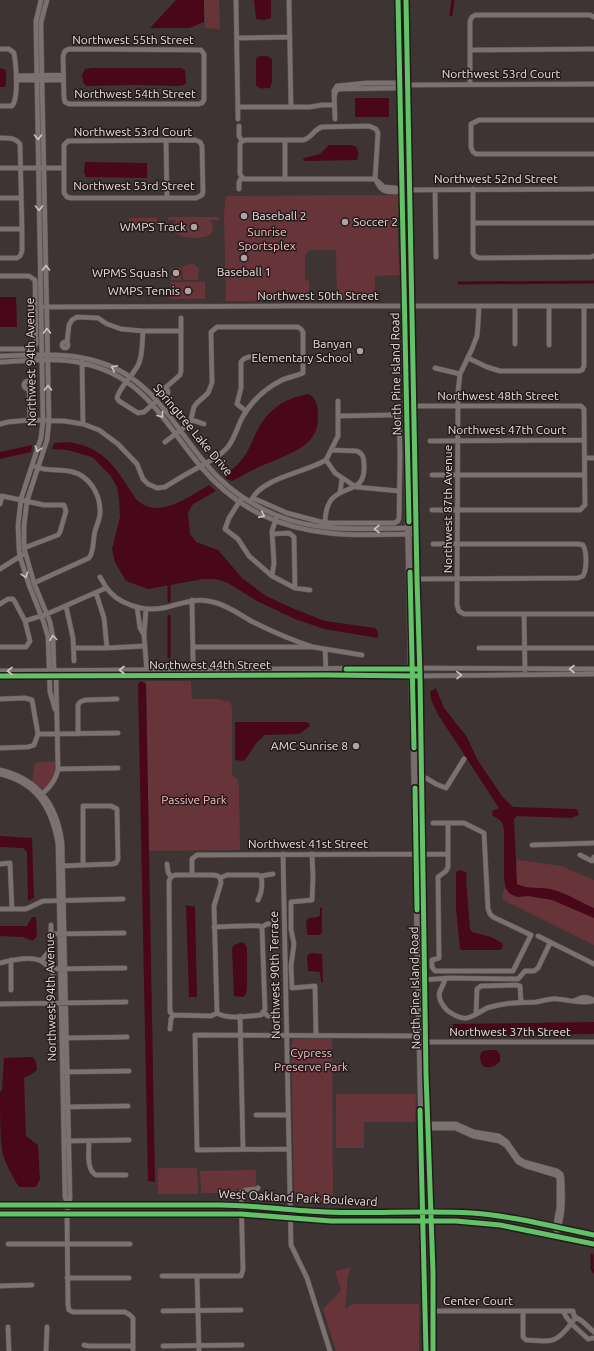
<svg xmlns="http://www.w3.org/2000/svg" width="594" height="1351" viewBox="0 0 594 1351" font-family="Ubuntu,sans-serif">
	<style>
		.green { fill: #67343a }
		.water { fill: #480819 }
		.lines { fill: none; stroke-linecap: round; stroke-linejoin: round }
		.canal { stroke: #480819; stroke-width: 3 }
		.minor-casing { stroke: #5d5353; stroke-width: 5.5 }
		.major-casing { stroke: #5d5353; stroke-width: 7 }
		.minor { stroke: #7b7171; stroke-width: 4.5 }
		.major { stroke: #7a6d6e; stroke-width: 6 }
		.cycleway-casing { stroke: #231a1a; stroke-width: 8 }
		.cycleway { stroke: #61c268; stroke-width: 5 }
		.oneway { stroke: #d0c3c4 }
		.poi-dot { fill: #afa2a3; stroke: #231a1a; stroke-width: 1.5 }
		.labels { text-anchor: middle; stroke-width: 3; stroke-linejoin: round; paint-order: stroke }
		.street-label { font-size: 12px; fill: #ecdedf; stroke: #231a1a }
		.poi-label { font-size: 12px; fill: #ecdedf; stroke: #231a1a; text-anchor: end }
		.park-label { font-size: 12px; fill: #febcc1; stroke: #231a1a }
	</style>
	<rect width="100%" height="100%" fill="#3f3434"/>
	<!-- green -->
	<path class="green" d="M204,0H219L220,29L205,28Z
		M398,195V247L400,275L375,276V300H337L336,250H310L305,255V280L309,281V300L226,301L224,215L226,196Z
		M168,217H219V220H210C225,243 180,240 175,232C172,228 174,224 176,220H168Z
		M129,218H157V225H129Z
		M191,263L195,265L199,269L198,280H185L183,278L182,267Z
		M171,268H181V280H171Z
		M171,282H205V299H170Z
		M146,681H191L192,699H218L230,702L232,707V775L237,779L239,786L240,850L149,851Z
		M55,761C56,776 54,779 44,791L32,781L35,763Z
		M518,860L561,866L594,880V945L503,900V892Z
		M294,1039H332L333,1202L304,1201L294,1192L291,1044Z
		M336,1094H416L415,1122H364V1148H336Z
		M158,1168H197L198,1194H158Z
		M256,1170V1188L236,1189V1193H201L200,1171Z
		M351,1267L348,1275L345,1309L352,1304H419V1351H336L323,1309L341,1290L335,1271Z"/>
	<!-- water -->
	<path class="water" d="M176,0H204V22L189,28H150Z
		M254,0H271V18L264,20L256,19Z
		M260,56C265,56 270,55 272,60V82L270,88C264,88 259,90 256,85V60L257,57Z
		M0,68L6,70V85L5,87H0Z
		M92,68H181L185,70L186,83L184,85L178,86L135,85L86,86L83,82L82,75L85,69Z
		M355,98H389V117H355Z
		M329,145H351L355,146C359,150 359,155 357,160L305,161L303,160L304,158L320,154Z
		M85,162L147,163V178L86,177L84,172Z
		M0,297H16L17,327H0Z
		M309,394C316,399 317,403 318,412C318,420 318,430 313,436C303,452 273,460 257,468C248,472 240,477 232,481L226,479V475C234,468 242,461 247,452C250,447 252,441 255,435C266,411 283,398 309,394Z
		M67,442C105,446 117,470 136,499C158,521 188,497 209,485L216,491L193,504L188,513L190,534L196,542L218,550L242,578L266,596L292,608L325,621L375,628L378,632V638L324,629L295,619L257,601L228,583L216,579H203L148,589L126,581L115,562L112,549L120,517L119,500L117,487L110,475L92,457L67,450L52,449L54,443Z
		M32,445L31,452L0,459V452Z
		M141,681L146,684L155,1182L148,1181L138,684Z
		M436,688L444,708L467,737L477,759L502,796L513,807L577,809L579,815L571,818L517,816L514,819L517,884C528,890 542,886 554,890C568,894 580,902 594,908V918L552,900L528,896L517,897L510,894L506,889L504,879V830C503,822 500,819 493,816L492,811L499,808L437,713L431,699L430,692Z
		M235,722H305L309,723L310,726L299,734L265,735L258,741L244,761L235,760Z
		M0,836L32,838L34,898L28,901L27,852L23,848L0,847Z
		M461,870L467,873L466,879L470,929L472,932L491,937L502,943L503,945L502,949L499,950H462L460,949L456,909V874L457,871Z
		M186,905L195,907L197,997H189Z
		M322,907V933L319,935H308L307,933L306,921L309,918L318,917L320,915V908Z
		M32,917H36L37,936L33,941L23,937L0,936V926H27Z
		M242,942L245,944L247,948V988L246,994L243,997L234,996L232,948L234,945Z
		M311,953L322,954L323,982H321L320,972L308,971L307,958L308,955Z
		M594,1022V1034L453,1035V1024Z
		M492,1050H496L500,1054V1061C496,1066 492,1068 484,1067C481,1064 478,1056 482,1052C485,1050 490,1050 492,1050Z
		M33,1057L36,1062L37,1070L32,1074L24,1078L26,1136L38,1145L40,1179L36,1187H19C12,1176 5,1163 2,1151C0,1132 0,1111 0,1092L2,1090L4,1058Z"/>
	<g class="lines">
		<!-- canal -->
		<path class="canal" d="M451,15L453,0
			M459,283L594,282
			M169,584V601
			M169,616V657
			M592,1255V1269L594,1272"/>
		<defs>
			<path id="minor" d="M41,0L36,21V29L43,421L41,438L21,499L18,526L19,549L20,557L29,585L44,623L48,637L50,692L55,709
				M236,0L238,119
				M289,0L291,107
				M237,38L290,37
				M0,49H9L14,53C16,64 19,98 12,106H0
				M69,49L201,50L204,54V100L202,103L199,104H69L65,102L64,98L63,56L65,51Z
				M470,50L594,49
				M16,76L63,75
				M16,80H63
				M470,84V21L472,17L475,15H590L594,17
				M398,85L594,84
				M334,97L336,91L339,89L396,88L397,85L396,83H367L337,86L334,91L335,119
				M239,107H310L322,105H334
				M594,120H479L471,124V147L473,152L476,154H594
				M239,126V136L242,141
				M0,138C7,138 15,137 20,144L22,229V251L20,256L17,258H0
				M166,140L167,198
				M195,140L200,142L202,146L203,192L202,195L196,198H71L67,197L64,193V145L68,141Z
				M285,140V179
				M242,141L246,140H303C312,138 314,129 322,127L369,126L376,129L378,133L375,179
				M0,168H64
				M242,177L244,179H375
				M376,180C381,191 384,192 396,192L399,190L594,189
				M376,180L384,187L396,188L399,190
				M239,189V182L242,177L240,174V144L242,141
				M473,189V253L475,256L479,258L591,257L594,256
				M435,190L436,257
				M0,198H21
				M473,223H594
				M0,229H22
				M0,276H29L35,280L36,344L32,349H0
				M479,306L478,325L477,336L472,349L460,374L458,392L457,605L459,611L464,614H594
				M549,306V345
				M45,307L287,306H594
				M143,331C142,341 143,353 139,363C135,374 119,387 117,398L119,401L138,413L144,412L154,403
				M67,342L69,325L72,320L77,317L98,318L107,324L121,329L143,331H181
				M62 345a3 3 0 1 1 6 0a3 3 0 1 1-6 0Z
				M515,344V306
				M0,356C33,355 67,352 99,362C152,378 173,425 206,464C225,487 249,504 276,515C321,534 369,528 416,528
				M468,358L487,367L500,371H579L582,370L584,366V306
				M0,362C27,361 55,357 81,363C144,375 164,423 201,467C218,487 239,504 262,515C312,539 363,535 416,534
				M82,362L83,424
				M435,368L460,374
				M24 385a4 4 0 1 1 8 0a4 4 0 1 1-8 0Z
				M165,388L180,375L181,371V318
				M160 392a4 4 0 1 1 8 0a4 4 0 1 1-8 0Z
				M29,389L30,420
				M414,406H581L584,409L585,505L580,510H432
				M246,411L237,404L241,388V362C247,353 263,357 272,361
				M192,420L204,424
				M0,424L8,422L30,420L64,421L83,424L99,430L118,444L137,464L143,479L148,484L157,488L165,487C176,480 188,473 199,467C210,461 219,457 227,448C235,439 237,427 242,418C251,402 266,388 282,380C289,377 296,376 303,373V332L301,329L298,327H217L211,332L212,383L208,393L197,403L194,407L190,423L165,442
				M430,441L584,440
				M585,458H594
				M326,460L335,473L356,487L399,491
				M432,475H585
				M340,493L342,478
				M2,496L44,505H64L66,511L60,532L58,535L24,548
				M253,498L287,513L325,523H394L398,521L399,518L400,455L399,418L396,415H389L338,416
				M241,499L229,518L225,529L238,539L249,556L272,576L295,588L310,590
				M252,499C262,478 307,472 326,460L338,436V401
				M0,504L2,496
				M325,524C325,516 326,507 331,500C344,484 366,494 364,464C364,458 363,454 357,451L331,450
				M273,534L289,533L294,537L295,588
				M0,569L22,555
				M272,576L274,563L272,531L276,519
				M100,577C102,580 104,584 106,587C117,604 144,612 163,608C181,604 195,597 213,602C227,605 239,614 251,621C271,631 291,640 313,647
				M417,579L578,578L583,576C587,569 587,552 583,545L578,544H433
				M34,583L89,558C94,553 93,538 95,531C97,524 101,517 100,510C100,494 89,476 73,472C60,468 49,472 36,467
				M96,593L104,618L107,648
				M192,600L193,661
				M0,604L8,599H13L15,602L25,621L30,641L26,647H0
				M66,606L73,638L74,661
				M137,607L140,628L144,635
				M146,609L144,635L147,673
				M524,614L525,670
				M25,621L47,614L106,588
				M193,647H313L362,655
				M74,648H107L145,646
				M479,648H594
				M325,649L326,671
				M0,671L399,668L594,669
				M0,676L326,675L412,676L594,674
				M0,699L25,698L32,700L38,734
				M78,734V705L80,702L85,700L117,699
				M0,748L28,747L34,745L38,734L118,733
				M58,769L118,768
				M0,770C39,779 57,805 62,843L70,1198L68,1205L67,1214L68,1305L69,1310L73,1312H125L130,1315L133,1318V1351
				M0,774C37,783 52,808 58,844L65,1197L68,1205
				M418,778H426L436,784L446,788L464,759
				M39,797C48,789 56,781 58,769L56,676L54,671L53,637L50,622L34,583L24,548V526L27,501L47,440L49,421L41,31V22L47,0
				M433,823H464L484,833L488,909L490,914L493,917L531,935L513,971H435L432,967V960L439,958L438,877L446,871L448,867V826L449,823
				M532,845L594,843
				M283,854L291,1245L307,1278L330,1351
				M312,854L313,877L312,900L291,902V929L294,944L291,966L292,988L315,986L316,1036
				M580,855L592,861L594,857
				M0,864L10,863L12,909
				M167,864L168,872L171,877L169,881L170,1012L173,1015
				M60,866L112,864L116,863L118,859L117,809L111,806H83V865
				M192,875V859L197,855L447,854
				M261,876L273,874
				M171,877L175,875H214L218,876L220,878
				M220,878L227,875H257L261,876C263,885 262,892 258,900
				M0,909H26L43,901L123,899
				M214,927C229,927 244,925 260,926L262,927
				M262,927L265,1010L263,1012
				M262,927L267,924H275
				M51,934L124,933
				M538,936L594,964
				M11,960V990
				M41,961L51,949V925
				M0,963C10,960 31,956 41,961C45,963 48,967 51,969L125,968
				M445,979C443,989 436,991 441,1002C443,1005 445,1009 448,1011C467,1024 470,1017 487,1008C493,1006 499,1005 505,1004C516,1002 526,1003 536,1002C543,1001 550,998 557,999C571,1000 579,1004 594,1001
				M422,980L449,978L518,979L525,971H534L538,968L550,943
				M53,989V969
				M574,1001C582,997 586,996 594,1000
				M0,1004L126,1002
				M263,1012L268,1016H278
				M217,1013L214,906L221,883L220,878
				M476,1014L477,989L481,986L516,985L520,986L521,1002
				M173,1015L211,1016L217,1013C228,1020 248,1016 261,1015L263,1012
				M240,1016L243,1149
				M170,1029L171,1019L173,1015
				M65,1038L127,1037
				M426,1042H594
				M65,1072L129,1071
				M65,1107L128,1106
				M256,1115H288
				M421,1126L428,1124H456L474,1132L499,1136L507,1142L518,1158L524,1162L557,1171L561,1174L562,1178C563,1197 564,1218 555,1236
				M426,1128H455L473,1136L499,1141L506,1145L518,1162L526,1166L556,1175L559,1178V1207L555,1229
				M66,1141L129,1140
				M89,1141C89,1151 86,1170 96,1175H126
				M289,1149L197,1150L195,1035L422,1036
				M8,1244H130
				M162,1276H241L243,1270L241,1192L246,1190L257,1189L258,1188
				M197,1276L199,1351
				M67,1278H129
				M0,1286L32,1285
				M163,1311L241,1310
				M433,1311H573L574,1316L582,1321L594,1332
				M523,1311V1337L526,1340C534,1340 548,1343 555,1339C562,1336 572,1323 576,1317
				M563,1311C568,1323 579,1330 588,1339L594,1338
				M8,1327L9,1351
				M84,1345L89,1346H133
				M163,1346L242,1345
				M46,1351L47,1327"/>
			<path id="major" d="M398,0L411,669L414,756L426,1351
				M406,0L417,579L420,676L426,1074L433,1272V1351
				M0,1205H220C256,1205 290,1211 326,1212C374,1214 423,1210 472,1213C513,1216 554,1227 594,1235
				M0,1214H241L331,1221H456L500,1225L594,1244"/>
		</defs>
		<!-- minor casing -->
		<use href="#minor" class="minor-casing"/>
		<!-- major casing -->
		<use href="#major" class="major-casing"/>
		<!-- minor -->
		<use href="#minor" class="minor"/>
		<!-- major -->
		<use href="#major" class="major"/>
		<defs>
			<path id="cycleway" d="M398,0L409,522
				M406,0L417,579L420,676L426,1074L433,1272V1351
				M410,572L414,748
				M346,669H418
				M0,676L326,675L418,676
				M415,788L417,910
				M420,1110L426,1351
				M0,1205H220C256,1205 290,1211 326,1212C374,1214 423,1210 472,1213C513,1216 554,1227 594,1235
				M0,1214H241L331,1221H456L500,1225L594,1244"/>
		</defs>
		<!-- cycleway casing -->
		<use href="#cycleway" class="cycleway-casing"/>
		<!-- cycleway -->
		<use href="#cycleway" class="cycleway"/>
	</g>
	<!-- one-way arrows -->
	<defs><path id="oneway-chevron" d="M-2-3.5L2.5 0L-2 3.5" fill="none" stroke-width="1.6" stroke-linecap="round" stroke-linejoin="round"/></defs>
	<g class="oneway">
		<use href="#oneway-chevron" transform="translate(38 137) rotate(89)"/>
		<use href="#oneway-chevron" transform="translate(39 208) rotate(89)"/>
		<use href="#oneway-chevron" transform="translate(46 268) rotate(-91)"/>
		<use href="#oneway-chevron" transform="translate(47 331) rotate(-91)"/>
		<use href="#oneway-chevron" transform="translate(114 368) rotate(-154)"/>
		<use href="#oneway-chevron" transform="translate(48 388) rotate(-91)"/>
		<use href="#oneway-chevron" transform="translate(161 415) rotate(53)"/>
		<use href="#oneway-chevron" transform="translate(38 449) rotate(107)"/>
		<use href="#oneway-chevron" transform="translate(262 515) rotate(26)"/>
		<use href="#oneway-chevron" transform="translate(377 529) rotate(179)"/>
		<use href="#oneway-chevron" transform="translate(25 575) rotate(72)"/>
		<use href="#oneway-chevron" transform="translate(53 638) rotate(-98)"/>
		<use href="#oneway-chevron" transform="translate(572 669) rotate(180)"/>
		<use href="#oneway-chevron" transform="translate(122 670) rotate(180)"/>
		<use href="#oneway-chevron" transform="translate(10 671) rotate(180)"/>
		<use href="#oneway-chevron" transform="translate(459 675) rotate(-1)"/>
	</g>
	<!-- markers -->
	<g class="poi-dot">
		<circle cx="244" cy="216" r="4"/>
		<circle cx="345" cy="222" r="4"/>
		<circle cx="194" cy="227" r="4"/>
		<circle cx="244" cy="258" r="4"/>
		<circle cx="176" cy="273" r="4"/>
		<circle cx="188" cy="291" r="4"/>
		<circle cx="360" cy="351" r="4"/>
		<circle cx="356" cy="746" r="4"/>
	</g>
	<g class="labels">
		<!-- street labels -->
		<g class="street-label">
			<text x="133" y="44">Northwest 55th Street</text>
			<text x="501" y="78">Northwest 53rd Court</text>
			<text x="135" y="98">Northwest 54th Street</text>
			<text x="133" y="136">Northwest 53rd Court</text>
			<text x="496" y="183">Northwest 52nd Street</text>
			<text x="134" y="190">Northwest 53rd Street</text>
			<text x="318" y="300">Northwest 50th Street</text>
			<text transform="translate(31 362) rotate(-91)" y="4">Northwest 94th Avenue</text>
			<text transform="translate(396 374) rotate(-91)" y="4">North Pine Island Road</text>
			<text x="498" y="400">Northwest 48th Street</text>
			<text transform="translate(193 430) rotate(50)" y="4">Springtree Lake Drive</text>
			<text x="507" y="434">Northwest 47th Court</text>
			<text transform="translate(448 509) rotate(-90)" y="4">Northwest 87th Avenue</text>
			<text x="210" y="669">Northwest 44th Street</text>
			<text x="308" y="848">Northwest 41st Street</text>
			<text transform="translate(275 975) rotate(-91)" y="4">Northwest 90th Terrace</text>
			<text transform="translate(415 988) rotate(-91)" y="4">North Pine Island Road</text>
			<text transform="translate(51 997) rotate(-91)" y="4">Northwest 94th Avenue</text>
			<text x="510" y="1036">Northwest 37th Street</text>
			<text transform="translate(298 1198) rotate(3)" y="4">West Oakland Park Boulevard</text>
			<text x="478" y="1305">Center Court</text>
		</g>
		<!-- poi labels -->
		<g class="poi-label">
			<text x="252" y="220" text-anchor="start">Baseball 2</text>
			<text x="353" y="226" text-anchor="start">Soccer 2</text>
			<text x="186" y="231">WMPS Track</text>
			<text x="244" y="276" text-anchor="middle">Baseball 1</text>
			<text x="168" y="277">WPMS Squash</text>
			<text x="180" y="295">WMPS Tennis</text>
			<text x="352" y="348">Banyan<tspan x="352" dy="14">Elementary School</tspan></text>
			<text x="348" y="750">AMC Sunrise 8</text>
		</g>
		<!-- park labels -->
		<g class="park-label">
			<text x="267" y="236">Sunrise<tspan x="267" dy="14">Sportsplex</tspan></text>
			<text x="194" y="804">Passive Park</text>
			<text x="311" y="1057">Cypress<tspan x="311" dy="14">Preserve Park</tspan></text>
		</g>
	</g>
</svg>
